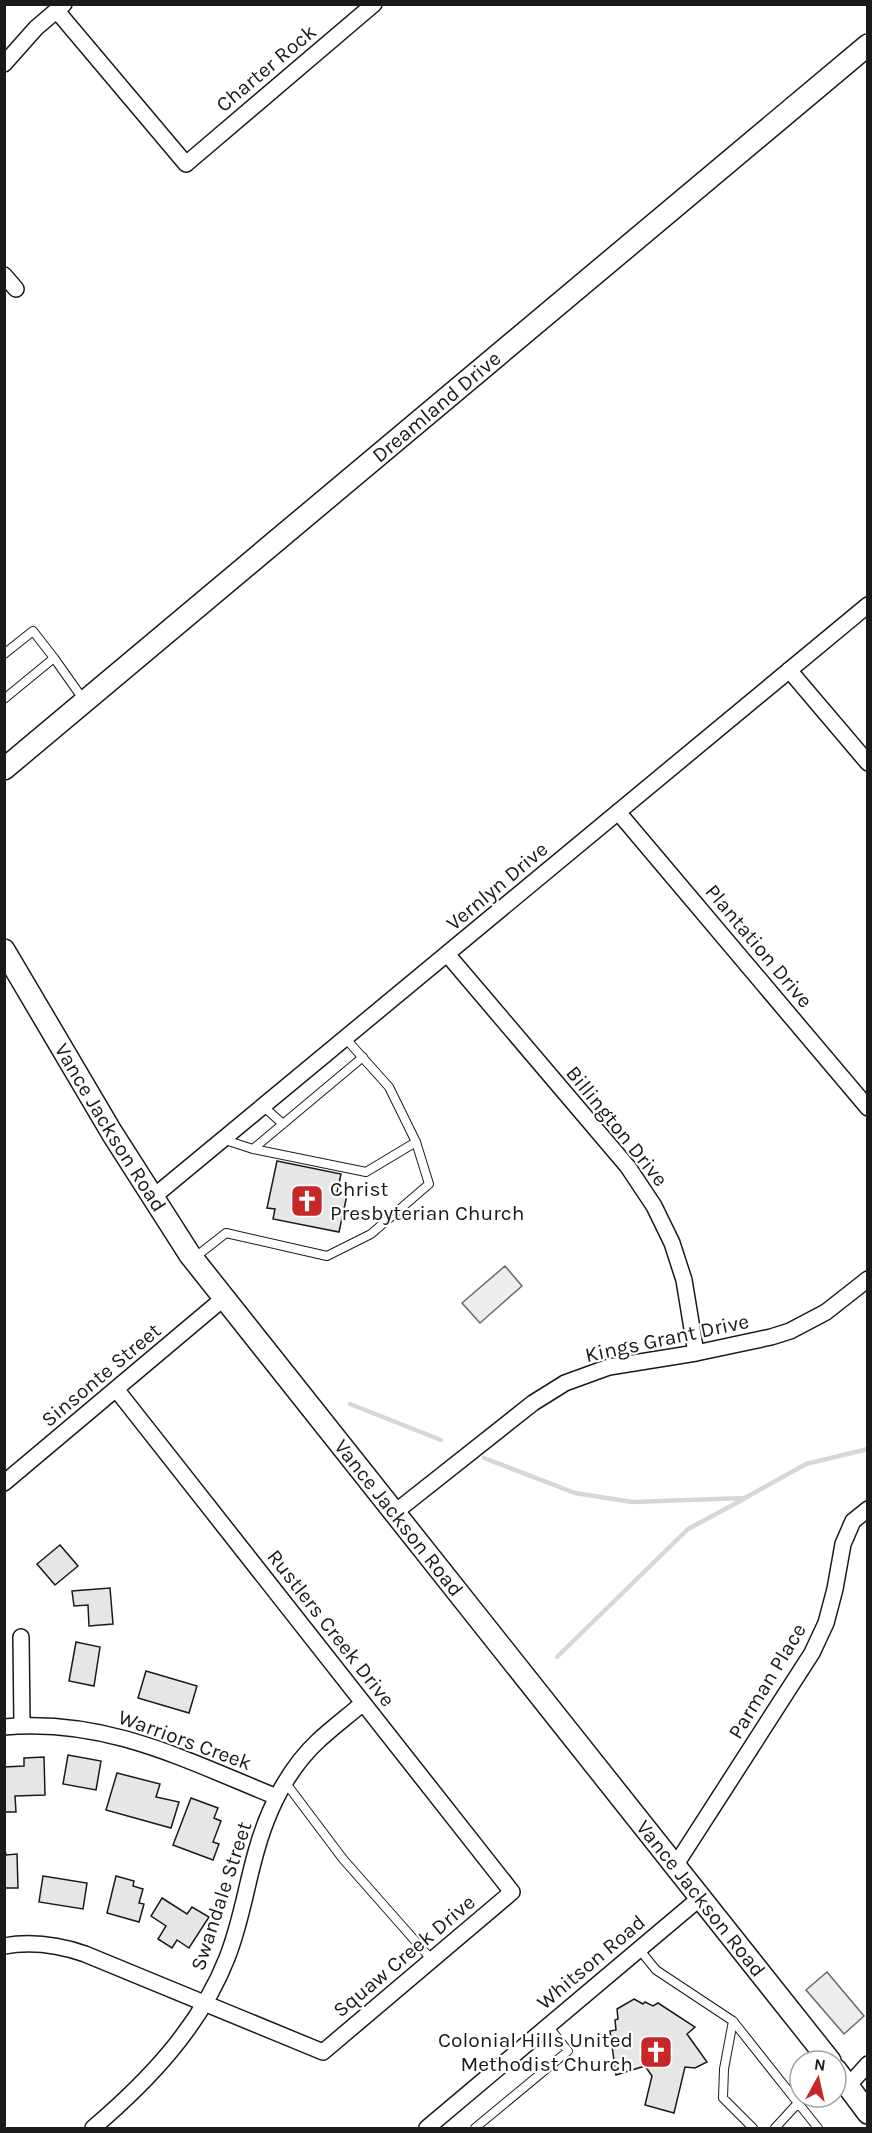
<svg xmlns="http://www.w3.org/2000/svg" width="872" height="2133" viewBox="0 0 872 2133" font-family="Karla,sans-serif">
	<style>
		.green { fill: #ededed; stroke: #6a6a6a; stroke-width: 1.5 }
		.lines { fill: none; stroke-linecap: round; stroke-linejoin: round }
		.stream { stroke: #d7d7d7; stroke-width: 4.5 }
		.building { fill: #e6e6e6; stroke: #1a1a1a; stroke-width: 1.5 }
		.lane-casing { stroke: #1a1a1a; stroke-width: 10 }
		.street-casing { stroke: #1a1a1a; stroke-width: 18 }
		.secondary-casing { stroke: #1a1a1a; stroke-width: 24 }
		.lane { stroke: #fff; stroke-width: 8 }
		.street { stroke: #fff; stroke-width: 15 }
		.secondary { stroke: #fff; stroke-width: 21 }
		.labels { text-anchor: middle; stroke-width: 4.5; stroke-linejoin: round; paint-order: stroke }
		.street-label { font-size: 21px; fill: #1a1a1a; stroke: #fff }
		.poi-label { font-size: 21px; fill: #1a1a1a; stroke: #fff; text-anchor: start }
	</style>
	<rect width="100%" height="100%" fill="#fff"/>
	<!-- green -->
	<path class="green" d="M505,1266L522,1286L480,1323L462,1303Z
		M827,1972L864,2016L844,2034L806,1990Z"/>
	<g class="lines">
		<!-- stream -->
		<path class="stream" d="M350,1404L441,1440
			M484,1458L575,1493L632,1502L745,1498L806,1464L868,1449
			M557,1657L688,1529L744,1499"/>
	</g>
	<!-- building -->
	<path class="building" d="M277,1161L341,1174L337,1193L347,1195L339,1232L273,1219L275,1209L267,1208Z
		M60,1545L78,1566L55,1585L37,1564Z
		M110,1588L113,1624L89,1626L88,1605L74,1606L72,1591Z
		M76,1642L100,1647L94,1686L69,1681Z
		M146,1671L197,1686L189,1713L138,1698Z
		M68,1755L101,1761L96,1790L63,1784Z
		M44,1757L45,1795L15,1796L16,1812H4V1767L24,1766V1758Z
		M117,1773L160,1784L156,1797L179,1802L171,1828L106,1810Z
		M191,1798L218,1808L214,1818L221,1821L213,1842L219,1844L213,1860L173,1845Z
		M4,1845L6,1855L17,1854L18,1888H4Z
		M43,1876L87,1883L83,1909L39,1902Z
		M116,1876L134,1881L133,1886L143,1889L139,1903L144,1904L139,1922L107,1913Z
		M162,1898L187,1914L192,1907L209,1917L189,1948L177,1940L172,1948L158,1939L166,1926L151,1916Z
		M634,1999L643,2004L645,2002L653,2006L658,2003L695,2027L687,2034L707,2062L695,2068L685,2067L674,2113L645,2105L652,2076L645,2066L616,2075L610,2031L616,2030L615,2020L618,2019L617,2009Z"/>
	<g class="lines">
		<defs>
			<path id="lane" d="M4,654L33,631L54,658
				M4,699L54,658L83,699
				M264,1107L283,1124
				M225,1140L253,1149L366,1172L416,1142
				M253,1149L363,1057
				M194,1258L226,1233L327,1256L371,1234L429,1184L416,1142L389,1087L346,1039
				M285,1782L343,1859L432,1960
				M639,1949L656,1970L733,2021L798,2103L775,2128
				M733,2021L724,2069L723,2098L753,2128
				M803,2097L798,2103L818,2128
				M475,2128L568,2051L548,2026"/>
			<path id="street" d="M57,11L186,164L374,4
				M4,64L36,28L64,4
				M4,275L16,289
				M789,670L868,763
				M618,812L868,1108
				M447,954L628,1167L654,1206L672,1243L684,1280L696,1353
				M152,1198L868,605
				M4,1483L224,1298
				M394,1513L533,1403L565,1383L609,1367L696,1353L771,1337L790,1331L826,1312L868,1279
				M21,1637L22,1725
				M4,1727C107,1718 185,1760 277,1797
				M675,1866L812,1653L826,1623L835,1589L843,1544L853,1521L868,1509
				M4,1946C32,1941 59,1945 85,1954L323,2052L512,1892L116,1389
				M848,2086L868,2064
				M93,2128C148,2081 200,2027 227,1958C241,1923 246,1887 256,1852C267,1812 287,1770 318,1741C332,1728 348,1716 363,1703
				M427,2128L700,1898"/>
			<g id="secondary">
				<path id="s1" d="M4,769L868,45"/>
				<path id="s2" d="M4,950L112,1133L190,1255L830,2061"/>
				<path d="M836,2070L868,2113"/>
			</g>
		</defs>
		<!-- lane casing -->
		<use href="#lane" class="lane-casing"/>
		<!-- street casing -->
		<use href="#street" class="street-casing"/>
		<!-- secondary casing -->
		<use href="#secondary" class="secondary-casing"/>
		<!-- lane -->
		<use href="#lane" class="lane"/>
		<!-- street -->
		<use href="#street" class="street"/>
		<!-- secondary -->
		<use href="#secondary" class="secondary"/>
	</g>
	<!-- icons -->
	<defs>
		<symbol id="church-square" viewBox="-11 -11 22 22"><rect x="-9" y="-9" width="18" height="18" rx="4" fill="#c62828" stroke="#fff"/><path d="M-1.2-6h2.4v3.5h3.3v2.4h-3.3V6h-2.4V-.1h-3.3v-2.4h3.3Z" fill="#fff"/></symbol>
	</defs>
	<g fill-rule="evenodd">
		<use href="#church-square" x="288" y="1182" width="38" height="38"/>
		<use href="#church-square" x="637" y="2033" width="38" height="38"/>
	</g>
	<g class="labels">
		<!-- street labels -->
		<g class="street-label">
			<text transform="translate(266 68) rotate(-40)" y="7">Charter Rock</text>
			<text dy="7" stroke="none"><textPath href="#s1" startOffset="564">Dreamland Drive</textPath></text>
			<text transform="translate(497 886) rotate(-40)" y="7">Vernlyn Drive</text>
			<text transform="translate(759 946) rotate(50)" y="7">Plantation Drive</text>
			<text transform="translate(617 1126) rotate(51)" y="7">Billington Drive</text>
			<text dy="7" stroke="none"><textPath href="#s2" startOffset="207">Vance Jackson Road</textPath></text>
			<text transform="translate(667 1338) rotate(-12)" y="7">Kings Grant Drive</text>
			<text transform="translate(101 1375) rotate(-40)" y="7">Sinsonte Street</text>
			<text dy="7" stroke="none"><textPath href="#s2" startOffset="693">Vance Jackson Road</textPath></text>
			<text transform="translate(331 1628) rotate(52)" y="7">Rustlers Creek Drive</text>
			<text transform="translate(767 1681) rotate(-59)" y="7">Parman Place</text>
			<text transform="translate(185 1740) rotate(20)" y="7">Warriors Creek</text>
			<text transform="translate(221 1896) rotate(-72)" y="7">Swandale Street</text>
			<text dy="7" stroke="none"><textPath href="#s2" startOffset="1179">Vance Jackson Road</textPath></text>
			<text transform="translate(404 1956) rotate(-40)" y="7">Squaw Creek Drive</text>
			<text transform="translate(591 1962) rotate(-40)" y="7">Whitson Road</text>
		</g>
		<!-- poi labels -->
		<g class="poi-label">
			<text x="330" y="1196">Christ<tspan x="330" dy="24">Presbyterian Church</tspan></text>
			<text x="633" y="2047" text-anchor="end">Colonial Hills United<tspan x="633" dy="24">Methodist Church</tspan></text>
		</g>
	</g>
	<!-- border -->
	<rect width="872" height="2133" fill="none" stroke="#1a1a1a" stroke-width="12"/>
	<!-- north arrow -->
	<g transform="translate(818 2079) rotate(8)"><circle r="28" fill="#ffffff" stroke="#a3a3a3" stroke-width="1.5"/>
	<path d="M0-4.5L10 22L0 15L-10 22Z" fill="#c62828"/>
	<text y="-9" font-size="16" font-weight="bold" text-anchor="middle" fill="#1a1a1a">N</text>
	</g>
</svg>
